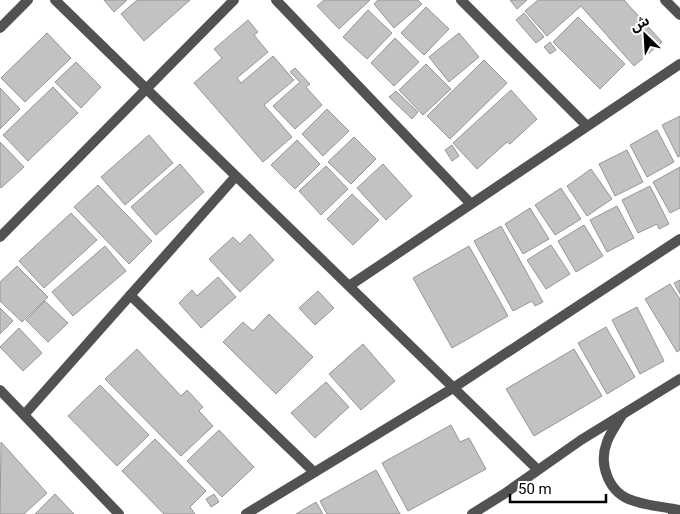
<svg xmlns="http://www.w3.org/2000/svg" width="680" height="514" viewBox="0 0 680 514" font-family="Roboto,'Noto Sans Arabic',sans-serif">
	<style>
		.building { fill: #c2c2c2; stroke: #969696 }
		.lines { fill: none; stroke-linecap: round; stroke-linejoin: round }
		.minor { stroke: #525252; stroke-width: 10 }
		.tertiary { stroke: #525252; stroke-width: 10 }
	</style>
	<rect width="100%" height="100%" fill="#fff"/>
	<!-- building -->
	<path class="building" d="M104,0H127L114,12Z
		M137,0H190L144,41L121,14Z
		M324,0H370L339,29L317,6Z
		M378,0H418L422,4L394,28L374,4Z
		M510,0H527L517,9Z
		M538,0H624L662,42L634,66L581,6L547,36L525,11Z
		M426,7L449,29L424,55L401,33Z
		M368,10L392,33L367,59L343,37Z
		M524,13L544,37L536,43L516,20Z
		M578,17L625,64L600,89L553,42Z
		M248,20L258,32L254,35L268,52L237,78L241,83L273,56L294,80L264,105L292,137L263,162L194,83L222,58L214,49Z
		M47,33L71,58L25,102L1,78Z
		M459,33L479,57L449,82L429,57Z
		M395,38L419,62L394,86L371,63Z
		M550,42L556,50L550,54L544,47Z
		M484,60L507,83L450,139L427,116Z
		M76,62L101,87L81,108L55,82Z
		M426,64L451,89L423,115L399,90Z
		M295,68L310,84L306,87L322,105L295,129L273,106L300,82L290,72Z
		M53,87L78,113L28,161L3,135Z
		M0,88L20,109L0,129Z
		M511,90L537,119L510,144L507,142L477,169L453,143Z
		M396,91L418,112L412,119L389,97Z
		M327,109L349,131L323,156L302,134Z
		M680,116V156L678,157L662,125Z
		M657,130L674,162L647,177L630,145Z
		M149,135L173,163L125,205L101,177Z
		M354,137L376,159L351,184L328,162Z
		M297,140L320,164L295,189L271,165Z
		M0,142L24,167L1,188L0,186Z
		M452,145L459,156L452,161L445,150Z
		M627,150L643,182L615,196L599,164Z
		M180,164L204,192L156,235L131,207Z
		M383,164L412,196L386,220L357,188Z
		M326,166L348,189L321,215L299,191Z
		M680,167V208L670,213L653,182Z
		M591,169L612,199L587,216L567,186Z
		M98,185L152,241L129,264L74,207Z
		M650,186L669,224L659,229L657,224L638,233L622,200Z
		M561,188L581,219L555,235L535,205Z
		M352,194L379,220L353,245L327,219Z
		M617,206L634,238L607,252L590,220Z
		M530,208L549,239L523,254L505,224Z
		M71,213L97,240L44,288L19,261Z
		M584,225L603,256L576,272L558,241Z
		M501,226L543,302L535,306L532,301L513,311L474,241Z
		M250,234L274,260L240,292L209,259L233,237L240,244Z
		M551,245L570,274L546,289L527,260Z
		M105,246L126,271L73,316L52,292Z
		M469,246L508,316L452,348L413,278Z
		M17,266L48,297L22,322L0,301V282Z
		M218,277L236,297L201,328L179,303L192,290L197,296Z
		M680,280V294L674,283Z
		M670,284L680,299V350L677,352L645,299Z
		M318,291L334,308L315,325L299,308Z
		M45,301L68,323L48,342L26,320Z
		M637,307L664,361L640,374L612,320Z
		M0,308L13,321L0,334Z
		M269,314L313,357L276,394L223,342L243,322L253,331Z
		M606,327L635,377L607,394L578,343Z
		M19,328L42,353L23,371L0,347Z
		M363,344L395,381L361,410L329,374Z
		M137,349L181,396L187,390L203,407L199,411L213,426L181,456L105,379Z
		M574,349L602,396L534,436L506,389Z
		M326,382L349,407L315,438L291,413Z
		M100,385L149,435L117,466L68,416Z
		M451,425L460,442L469,438L486,469L408,511L382,463Z
		M219,430L254,467L222,497L187,461Z
		M155,439L206,491L190,507L195,514H164L122,471Z
		M1,442L47,493L24,514H0Z
		M376,470L400,514H327L320,501Z
		M55,494L74,514H35Z
		M214,494L219,502L211,507L206,499Z
		M316,502L323,514H296Z"/>
	<g class="lines">
		<!-- minor -->
		<path class="minor" d="M55,0L538,470
			M276,0L471,204
			M461,0L587,126
			M665,0L680,15
			M0,28L28,0
			M0,237L234,0
			M349,286L680,64
			M130,295L314,472
			M0,390L119,514
			M24,415L236,176
			M622,415C617,424 610,433 607,442C598,465 609,494 634,501C649,506 665,507 680,510
			M246,514L453,388L680,239
			M472,514L504,494L581,440L680,379"/>
		<!-- tertiary -->
		<path class="tertiary" d="M673,514L680,513"/>
	</g>
	<!-- north arrow -->
	<g transform="translate(645 35) rotate(335)" stroke="#ffffff" stroke-width="4" paint-order="stroke">
	<path d="M0-4L9 19L0 12L-9 19Z" fill="#000000"/>
	<text y="-8" font-size="14" font-weight="bold" text-anchor="middle" fill="#000000">ش</text>
	</g>
	<!-- scale -->
	<path d="M510 494v8h96v-8" fill="none" stroke="#000000" stroke-width="2.5"/>
	<text x="518" y="494" font-size="15" fill="#000000" stroke="#ffffff" stroke-width="4" paint-order="stroke">50 m</text>
</svg>
